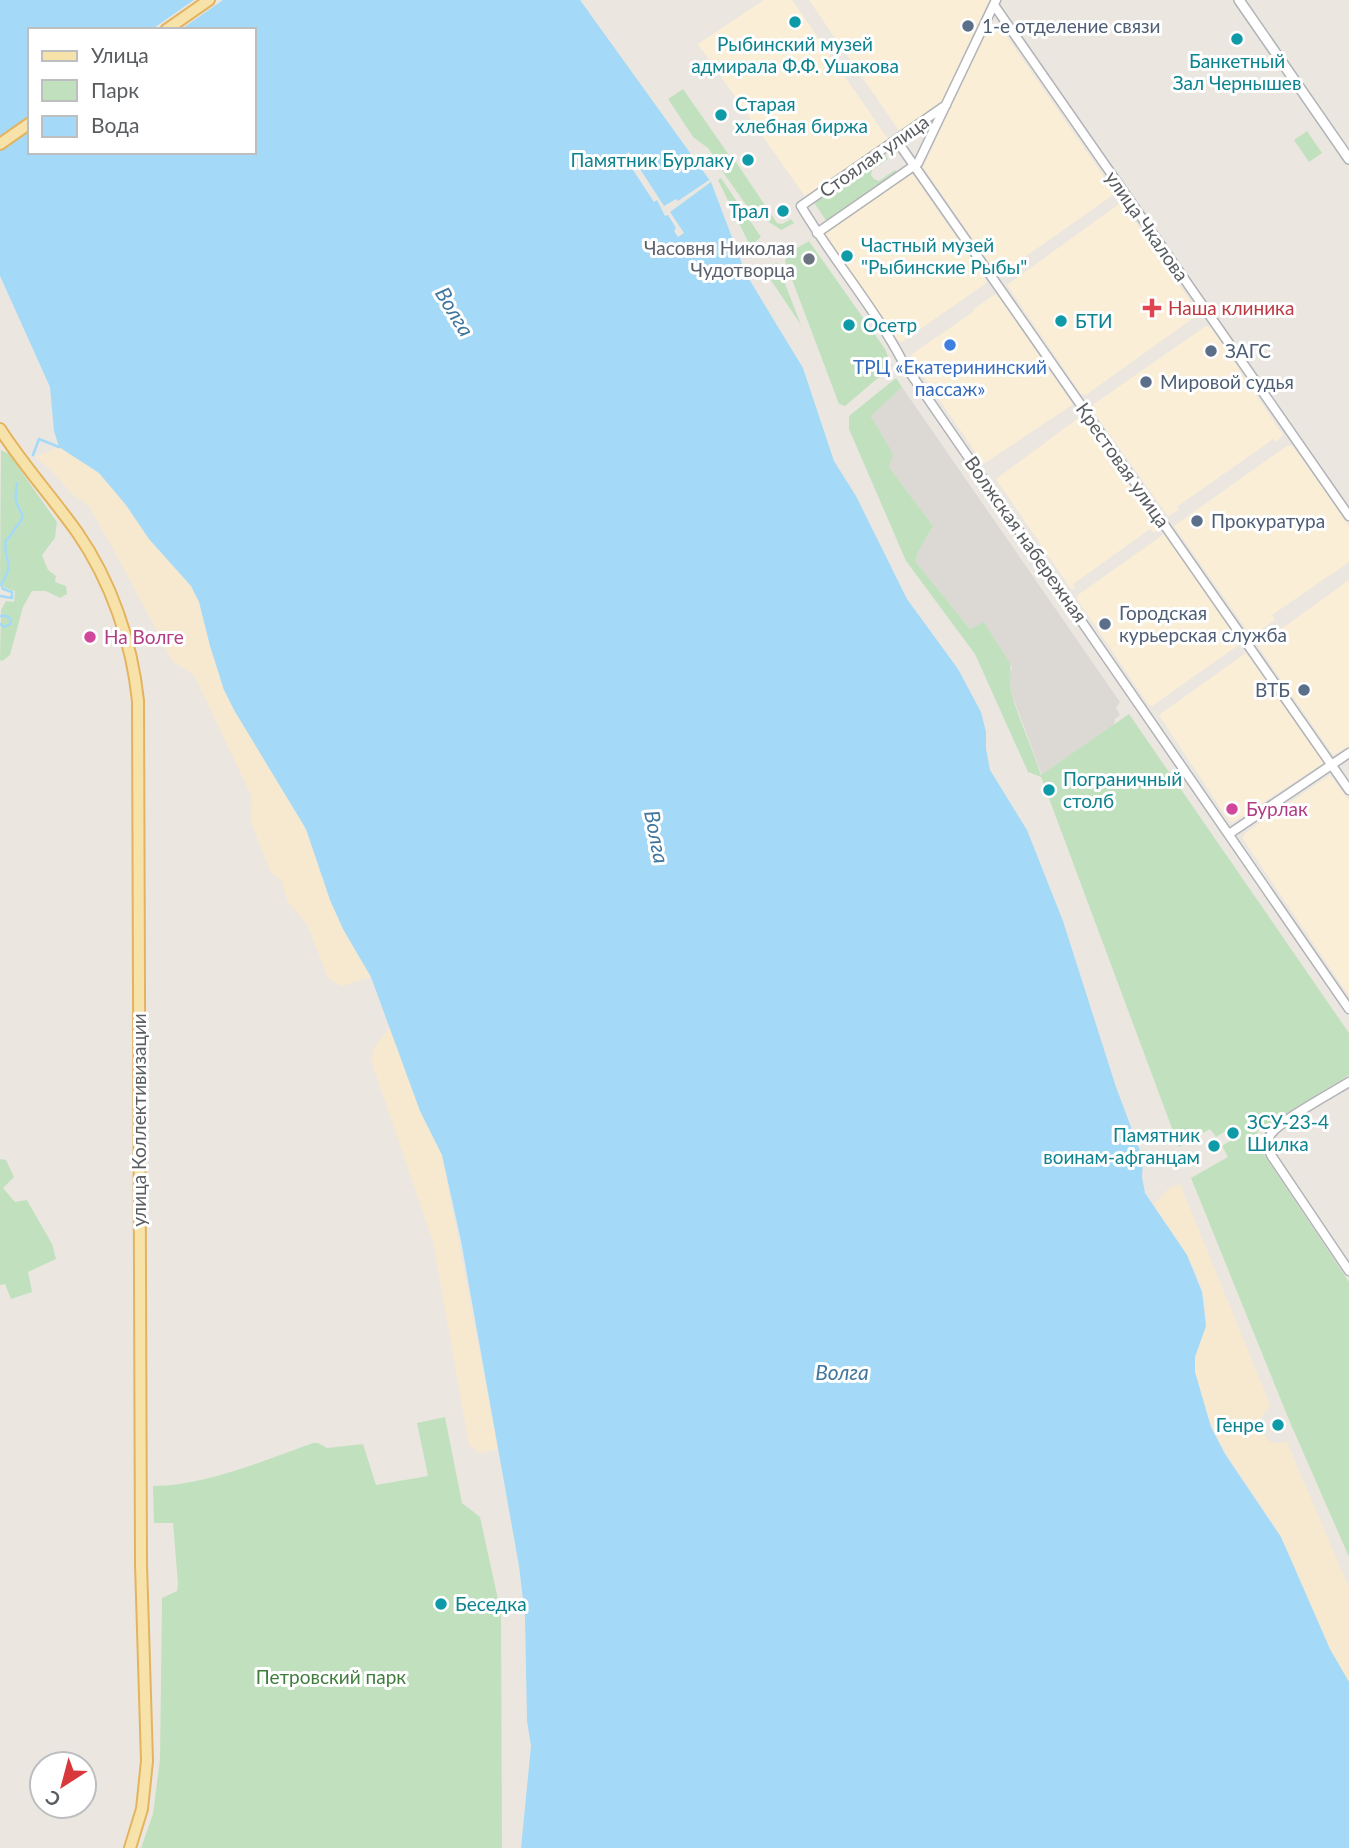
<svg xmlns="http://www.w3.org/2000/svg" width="1349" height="1848" viewBox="0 0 1349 1848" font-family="Lato,sans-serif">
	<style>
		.commercial { fill: #faeed6 }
		.industrial { fill: #dcd9d5 }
		.green { fill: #c1e1be }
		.sand { fill: #f6e9d0 }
		.water { fill: #a4daf7; fill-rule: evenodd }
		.pier { fill: #ebe7e0 }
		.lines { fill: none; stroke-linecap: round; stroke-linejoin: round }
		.stream { stroke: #a4daf7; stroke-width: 2.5 }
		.tertiary-casing { stroke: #b1b3b7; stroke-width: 11 }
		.secondary-casing { stroke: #b0b4b7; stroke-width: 12 }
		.primary-casing { stroke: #e4b360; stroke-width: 14 }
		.tertiary { stroke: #fff; stroke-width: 8 }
		.secondary { stroke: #fff; stroke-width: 9 }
		.primary { stroke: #f7e3a9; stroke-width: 10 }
		.culture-dot { fill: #0f9aa8; stroke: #fff; stroke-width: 2.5 }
		.service-dot { fill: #5c6f8a; stroke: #fff; stroke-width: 2.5 }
		.worship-dot { fill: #6b7280; stroke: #fff; stroke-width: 2.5 }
		.health-dot { fill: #e0444e; stroke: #fff; stroke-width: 2.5 }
		.shop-dot { fill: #3f7fe0; stroke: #fff; stroke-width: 2.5 }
		.hotel-dot { fill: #d1479c; stroke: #fff; stroke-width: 2.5 }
		.labels { text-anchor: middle; stroke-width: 6; stroke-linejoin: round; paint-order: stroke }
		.service-label { font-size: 19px; fill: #4e5e75; stroke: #fff; text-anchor: start }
		.culture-label { font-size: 19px; fill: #0d838f; stroke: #fff; text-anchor: start }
		.street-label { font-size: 19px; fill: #595d60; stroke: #fff }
		.worship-label { font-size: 19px; fill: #5b616d; stroke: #fff; text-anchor: end }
		.health-label { font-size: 19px; fill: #be3a42; stroke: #fff; text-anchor: start }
		.shop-label { font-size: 19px; fill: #366cbe; stroke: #fff }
		.hotel-label { font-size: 19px; fill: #b23c85; stroke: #fff; text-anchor: start }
		.park-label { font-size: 19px; fill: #3e7d3b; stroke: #fff }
		.water-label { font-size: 21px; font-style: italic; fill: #41779e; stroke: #fff }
	</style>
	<rect width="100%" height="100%" fill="#ebe7e0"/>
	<!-- commercial -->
	<path class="commercial" d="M764,0H792L890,142L806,198L698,44Z
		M809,0H989L939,108L904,133L900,132Z
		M996,24L1001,28L1114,191L1113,195L1002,273L995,271L923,167L987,31Z
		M910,174L913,175L987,281L986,283L902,342L898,340L826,236V232Z
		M1122,202L1199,314L1086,395L1081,394L1007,285Z
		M994,295H997L1072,403V405L985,463H983L911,359V355L973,312L974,309Z
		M1206,326L1211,328L1283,435L1276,442L1273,439L1177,507L1179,510L1168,516L1092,410L1094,404Z
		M1080,417L1159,527L1154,533L1150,529L1073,584L1075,589H1071L996,479Z
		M1292,445L1349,526V562L1272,615L1275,620L1251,636L1174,526L1287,446Z
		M1164,534L1240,644L1152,706L1148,704L1077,599L1078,595Z
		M1349,580V746L1333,755L1258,646Z
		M1246,653L1322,760V764L1233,822L1229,821L1159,715Z
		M1330,775L1349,800V996L1243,839L1245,833Z"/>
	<!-- industrial -->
	<path class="industrial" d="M902,387L1120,702L1116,708L1120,715L1115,719L1114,725L1042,775L1011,692L1009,677L1012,668L984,623L970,629L916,562L917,554L933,526L889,467L871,415Z"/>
	<!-- green -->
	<path class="green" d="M683,89L729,155L718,163L708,148L693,137L668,99Z
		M1307,131L1322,153L1309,162L1294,140Z
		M884,153L888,159L872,170L871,175L874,179L879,181L895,170L898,174L827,222L813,201Z
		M736,162L777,223L782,224L791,219L794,223L781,230L749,209L722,171Z
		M721,178L761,237L755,242L753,252L718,180Z
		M809,241L885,349L892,366L845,406L839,404L785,261L788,253Z
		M777,263L801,325L760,264L767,266Z
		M896,378L902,387L871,416L893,454L889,467L933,526L917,554L916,562L970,629L984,622L1009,662C1013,672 1008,684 1012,695C1020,722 1032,748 1041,775L1129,714L1349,1033V1075L1258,1131L1255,1141L1349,1282V1557L1289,1420L1191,1178L1228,1157L1222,1146L1241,1134L1235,1125L1216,1137L1210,1129L1179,1147L1041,777L1028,772L975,654L906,561L849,429V416Z
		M1,450L9,454L57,522L55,538L42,555L48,570L56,576L55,582L66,586L67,594L60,598L46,591H32L23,607L10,655L2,661L0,660L1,610L6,601L14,602L15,591L5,588L0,581Z
		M0,1159L6,1160L14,1177L3,1188L15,1202L27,1200L52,1244L56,1259L28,1272L32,1292L11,1299L5,1284L0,1285Z
		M445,1417L462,1503L480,1517L501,1613L502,1848H141L153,1814L160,1759L162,1598L177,1591L178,1584L173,1523H154L153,1486C208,1485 262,1461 313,1443H318L327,1448L363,1444L376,1485L428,1476L417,1423Z"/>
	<!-- sand -->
	<path class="sand" d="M59,447L99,473L126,505L149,539L191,586L199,602L210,646L224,690L264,760L301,818L343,929L371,977L341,986L328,978L307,924L288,902L281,880L271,873L251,822L252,797L194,675L173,662L116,554L88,505L73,495L50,469L35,457Z
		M390,1027L421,1113L442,1155L498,1449L480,1453L469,1445L433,1242L371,1060L375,1046Z
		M1180,1184L1271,1407C1256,1417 1258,1433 1272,1443L1287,1442L1349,1588V1682C1319,1643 1305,1583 1281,1538C1253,1487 1218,1455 1201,1396C1197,1383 1192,1368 1196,1354C1199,1344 1204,1334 1206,1324C1211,1282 1176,1237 1153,1205L1168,1189Z"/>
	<!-- water -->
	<path class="water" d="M0,0H580L711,182L746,274L803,368L834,461L856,496L907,599L958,669L981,712L986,732V749L990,770L1027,830L1063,921L1116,1087L1143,1159L1142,1177L1145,1193L1187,1255L1202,1292L1206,1326L1195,1357V1372L1211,1427L1225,1454L1281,1537L1330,1649L1349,1682V1848H521L531,1746L527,1721L525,1617L519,1566L461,1241L442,1155L420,1111L371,977L343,929L330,900L306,829L234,710L224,690L210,646L199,602L191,586L149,539L126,505L99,473L59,447L54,431L50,387L0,276ZM30,30H254V152H30Z"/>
	<!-- pier -->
	<path class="pier" d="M194,0H223L180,30H151Z
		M629,152L664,206L676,199L678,201L709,180L711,182L670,212L684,233L678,237L674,231L676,228L668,215L665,216L657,200L654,202L624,156Z"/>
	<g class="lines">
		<!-- stream -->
		<path class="stream" d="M33,455L39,439L59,447L62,444
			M0,596L12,598V592L3,589L1,584C17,560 2,561 6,540C12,536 12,532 16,527C28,515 20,514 16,501C15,495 16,489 17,483
			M0,616H7L11,620L10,624L4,627L0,624"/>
		<defs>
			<path id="tertiary" d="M994,5L1349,516
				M946,105L801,206C833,260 875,308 904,364L1349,1009
				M897,141L1349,790
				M817,233L918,163L996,0
				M1229,834L1349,753
				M1349,1082C1333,1092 1279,1121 1271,1134C1266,1141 1268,1148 1271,1155L1349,1271"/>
			<path id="secondary" d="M1239,0L1349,159"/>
			<path id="primary" d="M166,30L209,0
				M0,144L30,123
				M0,429C23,465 52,497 77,532C111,581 132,642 138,701L141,1564L147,1761L142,1809L130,1848"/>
		</defs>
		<!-- tertiary casing -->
		<use href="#tertiary" class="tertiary-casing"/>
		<!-- secondary casing -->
		<use href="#secondary" class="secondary-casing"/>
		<!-- primary casing -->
		<use href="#primary" class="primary-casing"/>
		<!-- tertiary -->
		<use href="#tertiary" class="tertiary"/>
		<!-- secondary -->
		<use href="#secondary" class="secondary"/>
		<!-- primary -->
		<use href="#primary" class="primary"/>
	</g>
	<!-- markers -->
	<g class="culture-dot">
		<circle cx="795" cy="22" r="7"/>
		<circle cx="1237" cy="39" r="7"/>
		<circle cx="721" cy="115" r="7"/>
		<circle cx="748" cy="160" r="7"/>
		<circle cx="783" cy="211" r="7"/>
		<circle cx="847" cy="256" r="7"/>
		<circle cx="1061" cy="321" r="7"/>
		<circle cx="849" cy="325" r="7"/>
		<circle cx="1049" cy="790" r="7"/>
		<circle cx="1233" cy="1133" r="7"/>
		<circle cx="1214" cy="1146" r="7"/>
		<circle cx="1278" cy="1425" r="7"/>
		<circle cx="441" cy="1604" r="7"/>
	</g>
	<g class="service-dot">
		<circle cx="968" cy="26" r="7"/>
		<circle cx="1211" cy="351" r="7"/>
		<circle cx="1146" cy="382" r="7"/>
		<circle cx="1197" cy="521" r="7"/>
		<circle cx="1105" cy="624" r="7"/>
		<circle cx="1304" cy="690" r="7"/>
	</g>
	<circle class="worship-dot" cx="809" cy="259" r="7"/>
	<path class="health-dot" d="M1148.5 297.5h7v7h7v7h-7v7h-7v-7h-7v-7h7z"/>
	<circle class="shop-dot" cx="950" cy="345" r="7"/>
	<g class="hotel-dot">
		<circle cx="90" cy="637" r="7"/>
		<circle cx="1232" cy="809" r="7"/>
	</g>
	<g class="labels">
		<!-- service labels -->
		<g class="service-label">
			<text x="982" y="33">1-е отделение связи</text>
			<text x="1225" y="358">ЗАГС</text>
			<text x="1160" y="389">Мировой судья</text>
			<text x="1211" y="528">Прокуратура</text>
			<text x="1119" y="620">Городская<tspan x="1119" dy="22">курьерская служба</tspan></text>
			<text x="1290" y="697" text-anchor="end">ВТБ</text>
		</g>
		<!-- culture labels -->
		<g class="culture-label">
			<text x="795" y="51" text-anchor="middle">Рыбинский музей<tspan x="795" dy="22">адмирала Ф.Ф. Ушакова</tspan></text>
			<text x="1237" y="68" text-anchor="middle">Банкетный<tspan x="1237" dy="22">Зал Чернышев</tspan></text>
			<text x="735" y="111">Старая<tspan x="735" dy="22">хлебная биржа</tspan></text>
			<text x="734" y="167" text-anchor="end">Памятник Бурлаку</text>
			<text x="769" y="218" text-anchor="end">Трал</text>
			<text x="861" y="252">Частный музей<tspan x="861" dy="22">"Рыбинские Рыбы"</tspan></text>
			<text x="1075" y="328">БТИ</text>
			<text x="863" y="332">Осетр</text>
			<text x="1063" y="786">Пограничный<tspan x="1063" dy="22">столб</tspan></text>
			<text x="1247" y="1129">ЗСУ-23-4<tspan x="1247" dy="22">Шилка</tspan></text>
			<text x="1200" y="1142" text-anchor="end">Памятник<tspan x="1200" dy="22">воинам-афганцам</tspan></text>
			<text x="1264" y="1432" text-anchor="end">Генре</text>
			<text x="455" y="1611">Беседка</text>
		</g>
		<!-- street labels -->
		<g class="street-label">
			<text transform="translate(874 156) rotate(-35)" y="7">Стоялая улица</text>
			<text transform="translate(1147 226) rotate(55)" y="7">улица Чкалова</text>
			<text transform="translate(1123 465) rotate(55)" y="7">Крестовая улица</text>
			<text transform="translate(1026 539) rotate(55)" y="7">Волжская набережная</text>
			<text transform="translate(139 1120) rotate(-90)" y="7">улица Коллективизации</text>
		</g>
		<!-- worship labels -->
		<g class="worship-label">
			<text x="795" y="255">Часовня Николая<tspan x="795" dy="22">Чудотворца</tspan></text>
		</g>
		<!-- health labels -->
		<g class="health-label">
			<text x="1168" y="315">Наша клиника</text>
		</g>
		<!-- shop labels -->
		<g class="shop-label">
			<text x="950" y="374">ТРЦ «Екатерининский<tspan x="950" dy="22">пассаж»</tspan></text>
		</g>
		<!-- hotel labels -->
		<g class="hotel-label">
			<text x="104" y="644">На Волге</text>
			<text x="1246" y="816">Бурлак</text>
		</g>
		<!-- park labels -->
		<g class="park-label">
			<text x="331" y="1684">Петровский парк</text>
		</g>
		<!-- water labels -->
		<g class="water-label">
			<text transform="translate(454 312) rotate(59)" y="7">Волга</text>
			<text transform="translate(656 837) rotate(79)" y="7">Волга</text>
			<text x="842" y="1380">Волга</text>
		</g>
	</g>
	<!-- legend -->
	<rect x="28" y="28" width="228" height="126" fill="#ffffff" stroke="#bdbebf" stroke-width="2"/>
	<rect x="42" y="51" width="35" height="10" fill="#f7e3a9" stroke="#bdbebf" stroke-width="2"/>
	<text x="91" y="63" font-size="21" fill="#595d60">Улица</text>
	<rect x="42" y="80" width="35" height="21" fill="#c1e1be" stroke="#bdbebf" stroke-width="2"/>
	<text x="91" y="98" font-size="21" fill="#595d60">Парк</text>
	<rect x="42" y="116" width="35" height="21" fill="#a4daf7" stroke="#bdbebf" stroke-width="2"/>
	<text x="91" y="133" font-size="21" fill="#595d60">Вода</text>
	<!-- north arrow -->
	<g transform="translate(63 1785) rotate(216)"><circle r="33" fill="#ffffff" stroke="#bdbebf" stroke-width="2"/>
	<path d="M0-5L12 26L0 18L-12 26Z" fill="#d8383b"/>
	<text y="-10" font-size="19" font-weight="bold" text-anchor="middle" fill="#595d60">С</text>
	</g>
</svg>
